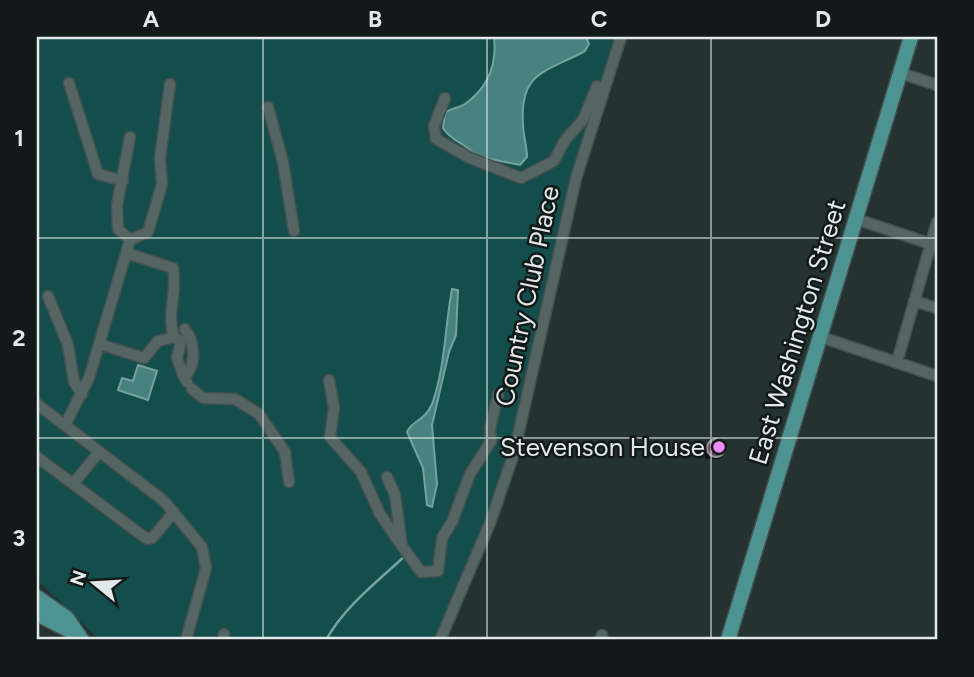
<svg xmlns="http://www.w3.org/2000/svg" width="974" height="677" viewBox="0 0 974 677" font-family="Figtree,sans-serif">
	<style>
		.green { fill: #134e4d }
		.water { fill: #478281; stroke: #75a1a0; stroke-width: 2 }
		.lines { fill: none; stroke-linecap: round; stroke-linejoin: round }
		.stream { stroke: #75a1a0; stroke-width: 2.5 }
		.building { fill: #634766; stroke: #9e959f; stroke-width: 2; filter: url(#shadow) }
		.minor-casing { stroke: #445050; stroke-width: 13 }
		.major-casing { stroke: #445050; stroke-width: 17 }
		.minor { stroke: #556564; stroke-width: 10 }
		.major { stroke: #4c9392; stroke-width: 14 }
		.grid { fill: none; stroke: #e1eae9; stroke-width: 2; stroke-opacity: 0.55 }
		.poi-dot { fill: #ee8bf8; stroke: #131919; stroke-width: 2.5 }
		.labels { text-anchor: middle; stroke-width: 5; stroke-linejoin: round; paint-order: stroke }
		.street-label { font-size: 26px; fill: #e1eae9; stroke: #131919 }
		.poi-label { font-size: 26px; fill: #e1eae9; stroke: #131919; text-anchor: end }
		.neatline { fill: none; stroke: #e1eae9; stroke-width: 2.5 }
		.grid-label { font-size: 23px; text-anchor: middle; font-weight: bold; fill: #e1eae9 }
	</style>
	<defs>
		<filter id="shadow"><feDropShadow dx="-3.5" dy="3.5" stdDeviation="0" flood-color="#0009"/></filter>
	</defs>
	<rect width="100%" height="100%" fill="#243232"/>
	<!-- green -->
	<path class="green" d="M37,37H616L563,213L511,449L488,515L435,640H100L37,580Z"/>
	<!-- water -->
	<path class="water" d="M494,37H586L589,44L585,51C547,72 519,71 523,124C523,135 527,146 527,157L520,165L475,156C469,144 451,142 443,128L445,113C451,108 459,108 465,104C489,87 497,64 494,37Z
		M452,289L458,290L456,335L449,352L432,425L437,484L432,507L427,505L423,468L407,432C411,421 425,421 432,404C445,369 445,326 452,289Z
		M138,365L157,371L148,400L118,390L122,378L133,381Z"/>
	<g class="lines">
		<!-- stream -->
		<path class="stream" d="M326,640C344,607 378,581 406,555"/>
	</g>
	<!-- building -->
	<path class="building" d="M707 448a9 9 0 1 1 18 0a9 9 0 1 1-18 0Z"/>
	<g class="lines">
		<defs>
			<path id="minor" d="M900,73L937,85
				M69,83L98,174L123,181
				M445,98L434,126L436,139L470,158L521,178L554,161L565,140L583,120L597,86
				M268,107L283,162L294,231
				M130,137L117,205L118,229L130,240
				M856,219L937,246
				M126,253L173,268C178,292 166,313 174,337L181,341L177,358L184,377
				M48,296L68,345L74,382L82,394
				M914,301L937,308
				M185,329C195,342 197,366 184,377L187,382
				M821,337L937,376
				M99,344L144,358L158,341L174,337
				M897,362L937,222
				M329,380L334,408L330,437L361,472L380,514L400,543
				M192,389L203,398L235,399L259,414L285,452L289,482
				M37,404L164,501L202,547L206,568L186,640
				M65,425L89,378L130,240L148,232L162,184L160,158L170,84
				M37,457L147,539L152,538L174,512
				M387,477L395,495L402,546L421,572L438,571L442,538L452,522L470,474L491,441L490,428L498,395
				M73,484L99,452
				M223,640L224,634
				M440,640L490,523L514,453L576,178L621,37
				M600,640L602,635"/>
			<path id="major" d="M37,597L67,618L82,640
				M37,614L76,634
				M728,640L911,37"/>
		</defs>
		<!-- minor casing -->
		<use href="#minor" class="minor-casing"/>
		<!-- major casing -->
		<use href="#major" class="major-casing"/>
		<!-- minor -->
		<use href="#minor" class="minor"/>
		<!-- major -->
		<use href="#major" class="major"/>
	</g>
	<!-- grid -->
	<path class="grid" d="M263,37V640M487,37V640M711,37V640M37,238H937M37,438H937"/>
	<!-- markers -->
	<circle class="poi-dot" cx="719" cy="447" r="7"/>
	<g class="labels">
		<!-- street labels -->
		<g class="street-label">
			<text transform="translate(527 296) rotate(-78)" y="9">Country Club Place</text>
			<text transform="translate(797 332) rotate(-73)" y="9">East Washington Street</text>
		</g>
		<!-- poi labels -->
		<g class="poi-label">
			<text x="705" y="456">Stevenson House</text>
		</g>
	</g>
	<!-- border -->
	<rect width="974" height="677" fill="none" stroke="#131919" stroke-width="77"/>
	<!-- north arrow -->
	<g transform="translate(94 583) rotate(288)" stroke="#131919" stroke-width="5" paint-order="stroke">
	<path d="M0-5L12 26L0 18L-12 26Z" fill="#e1eae9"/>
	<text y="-10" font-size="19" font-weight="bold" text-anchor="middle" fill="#e1eae9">N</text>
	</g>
	<rect x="38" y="38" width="898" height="600" class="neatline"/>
	<g class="grid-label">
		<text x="151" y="27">A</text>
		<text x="375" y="27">B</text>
		<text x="599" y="27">C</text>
		<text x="823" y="27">D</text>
		<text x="19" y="146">1</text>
		<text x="19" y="346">2</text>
		<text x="19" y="546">3</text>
	</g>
</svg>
